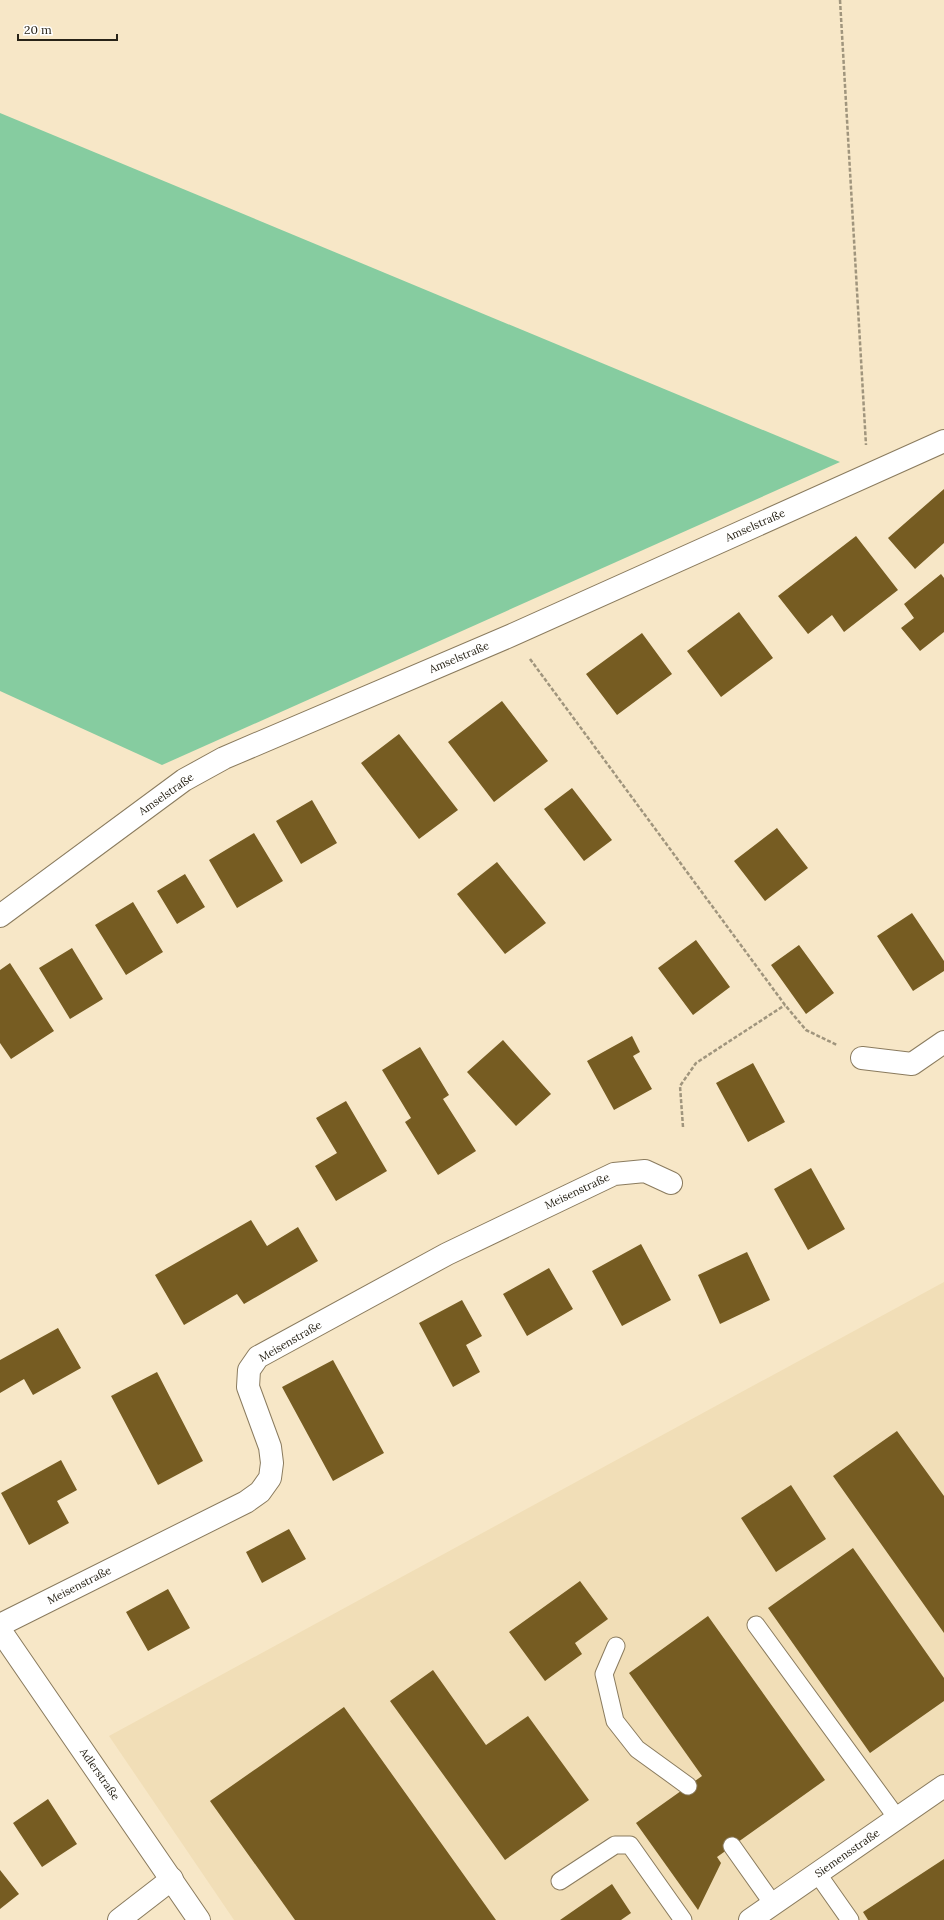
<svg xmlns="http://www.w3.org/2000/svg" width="944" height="1920" viewBox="0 0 944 1920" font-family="Lora,serif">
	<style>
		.built { fill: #f1deb7 }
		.green { fill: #86cca0 }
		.building { fill: #765c22 }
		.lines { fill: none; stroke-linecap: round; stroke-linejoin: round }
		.service-casing { stroke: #8a7b5e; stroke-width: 19 }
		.minor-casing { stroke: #8a7b5e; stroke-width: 24 }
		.tertiary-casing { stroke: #8a7b5e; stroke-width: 24 }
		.path { stroke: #a0957d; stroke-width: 2.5; stroke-dasharray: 4 2; stroke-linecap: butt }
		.service { stroke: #fff; stroke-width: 17 }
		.minor { stroke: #fff; stroke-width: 22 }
		.tertiary { stroke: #fff; stroke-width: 22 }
		.labels { text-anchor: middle; stroke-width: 4; stroke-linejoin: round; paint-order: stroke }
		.street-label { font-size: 11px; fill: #282317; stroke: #fff }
	</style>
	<rect width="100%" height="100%" fill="#f7e7c7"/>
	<!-- built -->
	<path class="built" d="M944,1282V1920H234L109,1736Z"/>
	<!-- green -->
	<path class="green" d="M0,113L840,462L162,765L0,691Z"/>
	<!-- building -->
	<path class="building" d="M944,489V543L915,569L888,538Z
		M856,536L898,590L844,632L832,615L808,634L778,596Z
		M941,574L944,578V632L920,651L901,628L914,618L904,604Z
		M739,612L773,658L721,697L687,651Z
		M642,633L672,674L617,715L586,674Z
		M502,701L548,761L494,802L448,742Z
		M399,734L458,810L419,839L361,763Z
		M572,788L612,840L584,861L544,809Z
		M312,800L337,843L301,864L276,821Z
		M777,828L808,868L765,901L734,861Z
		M254,833L283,881L237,908L209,860Z
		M497,862L546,923L505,954L457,894Z
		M185,874L205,907L177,924L157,891Z
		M133,902L163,952L126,975L95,925Z
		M912,913L944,961V971L913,991L877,936Z
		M696,940L730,987L693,1015L658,968Z
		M799,945L834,993L806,1014L771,965Z
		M72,948L103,999L70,1019L39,968Z
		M10,963L54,1031L11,1059L0,1043V970Z
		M632,1036L640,1052L633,1056L652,1089L614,1110L587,1061Z
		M503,1040L551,1094L516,1126L467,1072Z
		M420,1047L449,1095L443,1099L476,1151L438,1175L405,1122L411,1118L382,1070Z
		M753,1063L785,1122L748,1142L716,1083Z
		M346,1101L387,1171L336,1201L315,1166L337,1153L316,1118Z
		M811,1168L845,1229L808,1250L774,1189Z
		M251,1220L267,1246L298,1227L318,1261L244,1304L237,1294L184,1325L155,1275Z
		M641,1244L671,1300L622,1326L592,1271Z
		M747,1252L770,1300L720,1324L698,1275Z
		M549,1268L573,1309L527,1336L503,1294Z
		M462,1300L482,1336L466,1345L480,1372L453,1387L419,1323Z
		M58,1328L81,1368L33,1395L24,1379L0,1393V1360Z
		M333,1360L384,1453L333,1481L282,1387Z
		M157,1372L203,1461L158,1485L111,1396Z
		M897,1431L944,1496V1633L833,1476Z
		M61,1460L77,1490L57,1501L69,1523L29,1545L1,1493Z
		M791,1485L826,1539L776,1572L741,1518Z
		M289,1529L306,1559L262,1583L246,1552Z
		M853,1548L944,1678V1701L870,1753L768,1608Z
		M580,1581L608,1619L575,1643L582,1654L545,1681L509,1632Z
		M168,1589L190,1628L148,1651L126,1612Z
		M708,1616L825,1780L717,1857L721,1863L698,1910L636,1823L702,1776L629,1673Z
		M433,1670L486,1745L528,1716L589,1800L505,1860L390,1701Z
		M344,1707L496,1920H295L210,1801Z
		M48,1799L77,1844L42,1867L13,1823Z
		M944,1859V1920H868L863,1912Z
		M0,1870L19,1894L0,1909Z
		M612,1884L631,1913L621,1920H560Z"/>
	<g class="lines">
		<defs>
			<path id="service" d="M756,1625L897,1818
				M616,1646L604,1674L615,1721L637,1749L688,1786
				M732,1846L773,1904
				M817,1873L850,1920
				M560,1881L615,1845H630L683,1920"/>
			<path id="minor" d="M0,916L184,780L224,758L512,635L944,441
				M862,1058L912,1064L944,1042
				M0,1625L246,1502L260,1492L270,1478L272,1463L270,1447L248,1387L249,1370L258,1357L447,1254L614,1174L645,1171L671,1183
				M119,1920L172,1879
				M750,1920L944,1786"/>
			<path id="tertiary" d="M0,1630L199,1920"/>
		</defs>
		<!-- service casing -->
		<use href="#service" class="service-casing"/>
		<!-- minor casing -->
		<use href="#minor" class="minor-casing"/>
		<!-- tertiary casing -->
		<use href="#tertiary" class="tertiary-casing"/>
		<!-- path -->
		<path class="path" d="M840,0L866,445
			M530,659L785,1005L806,1030L837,1045
			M683,1127L680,1086L696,1063L785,1005"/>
		<!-- service -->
		<use href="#service" class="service"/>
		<!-- minor -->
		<use href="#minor" class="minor"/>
		<!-- tertiary -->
		<use href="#tertiary" class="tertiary"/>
	</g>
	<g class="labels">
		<!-- street labels -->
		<g class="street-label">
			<text transform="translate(755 525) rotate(-24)" y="4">Amselstraße</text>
			<text transform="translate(459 657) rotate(-23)" y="4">Amselstraße</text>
			<text transform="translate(166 794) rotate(-35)" y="4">Amselstraße</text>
			<text transform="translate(577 1191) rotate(-25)" y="4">Meisenstraße</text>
			<text transform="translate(290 1341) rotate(-30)" y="4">Meisenstraße</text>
			<text transform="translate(79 1585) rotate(-27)" y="4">Meisenstraße</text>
			<text transform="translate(100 1774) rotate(55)" y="4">Adlerstraße</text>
			<text transform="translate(847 1853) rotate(-35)" y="4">Siemensstraße</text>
		</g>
	</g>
	<!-- scale -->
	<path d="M18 34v6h99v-6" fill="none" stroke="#282317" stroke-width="2"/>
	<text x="24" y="34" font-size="12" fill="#282317" stroke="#ffffff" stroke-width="3" paint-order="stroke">20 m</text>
</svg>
